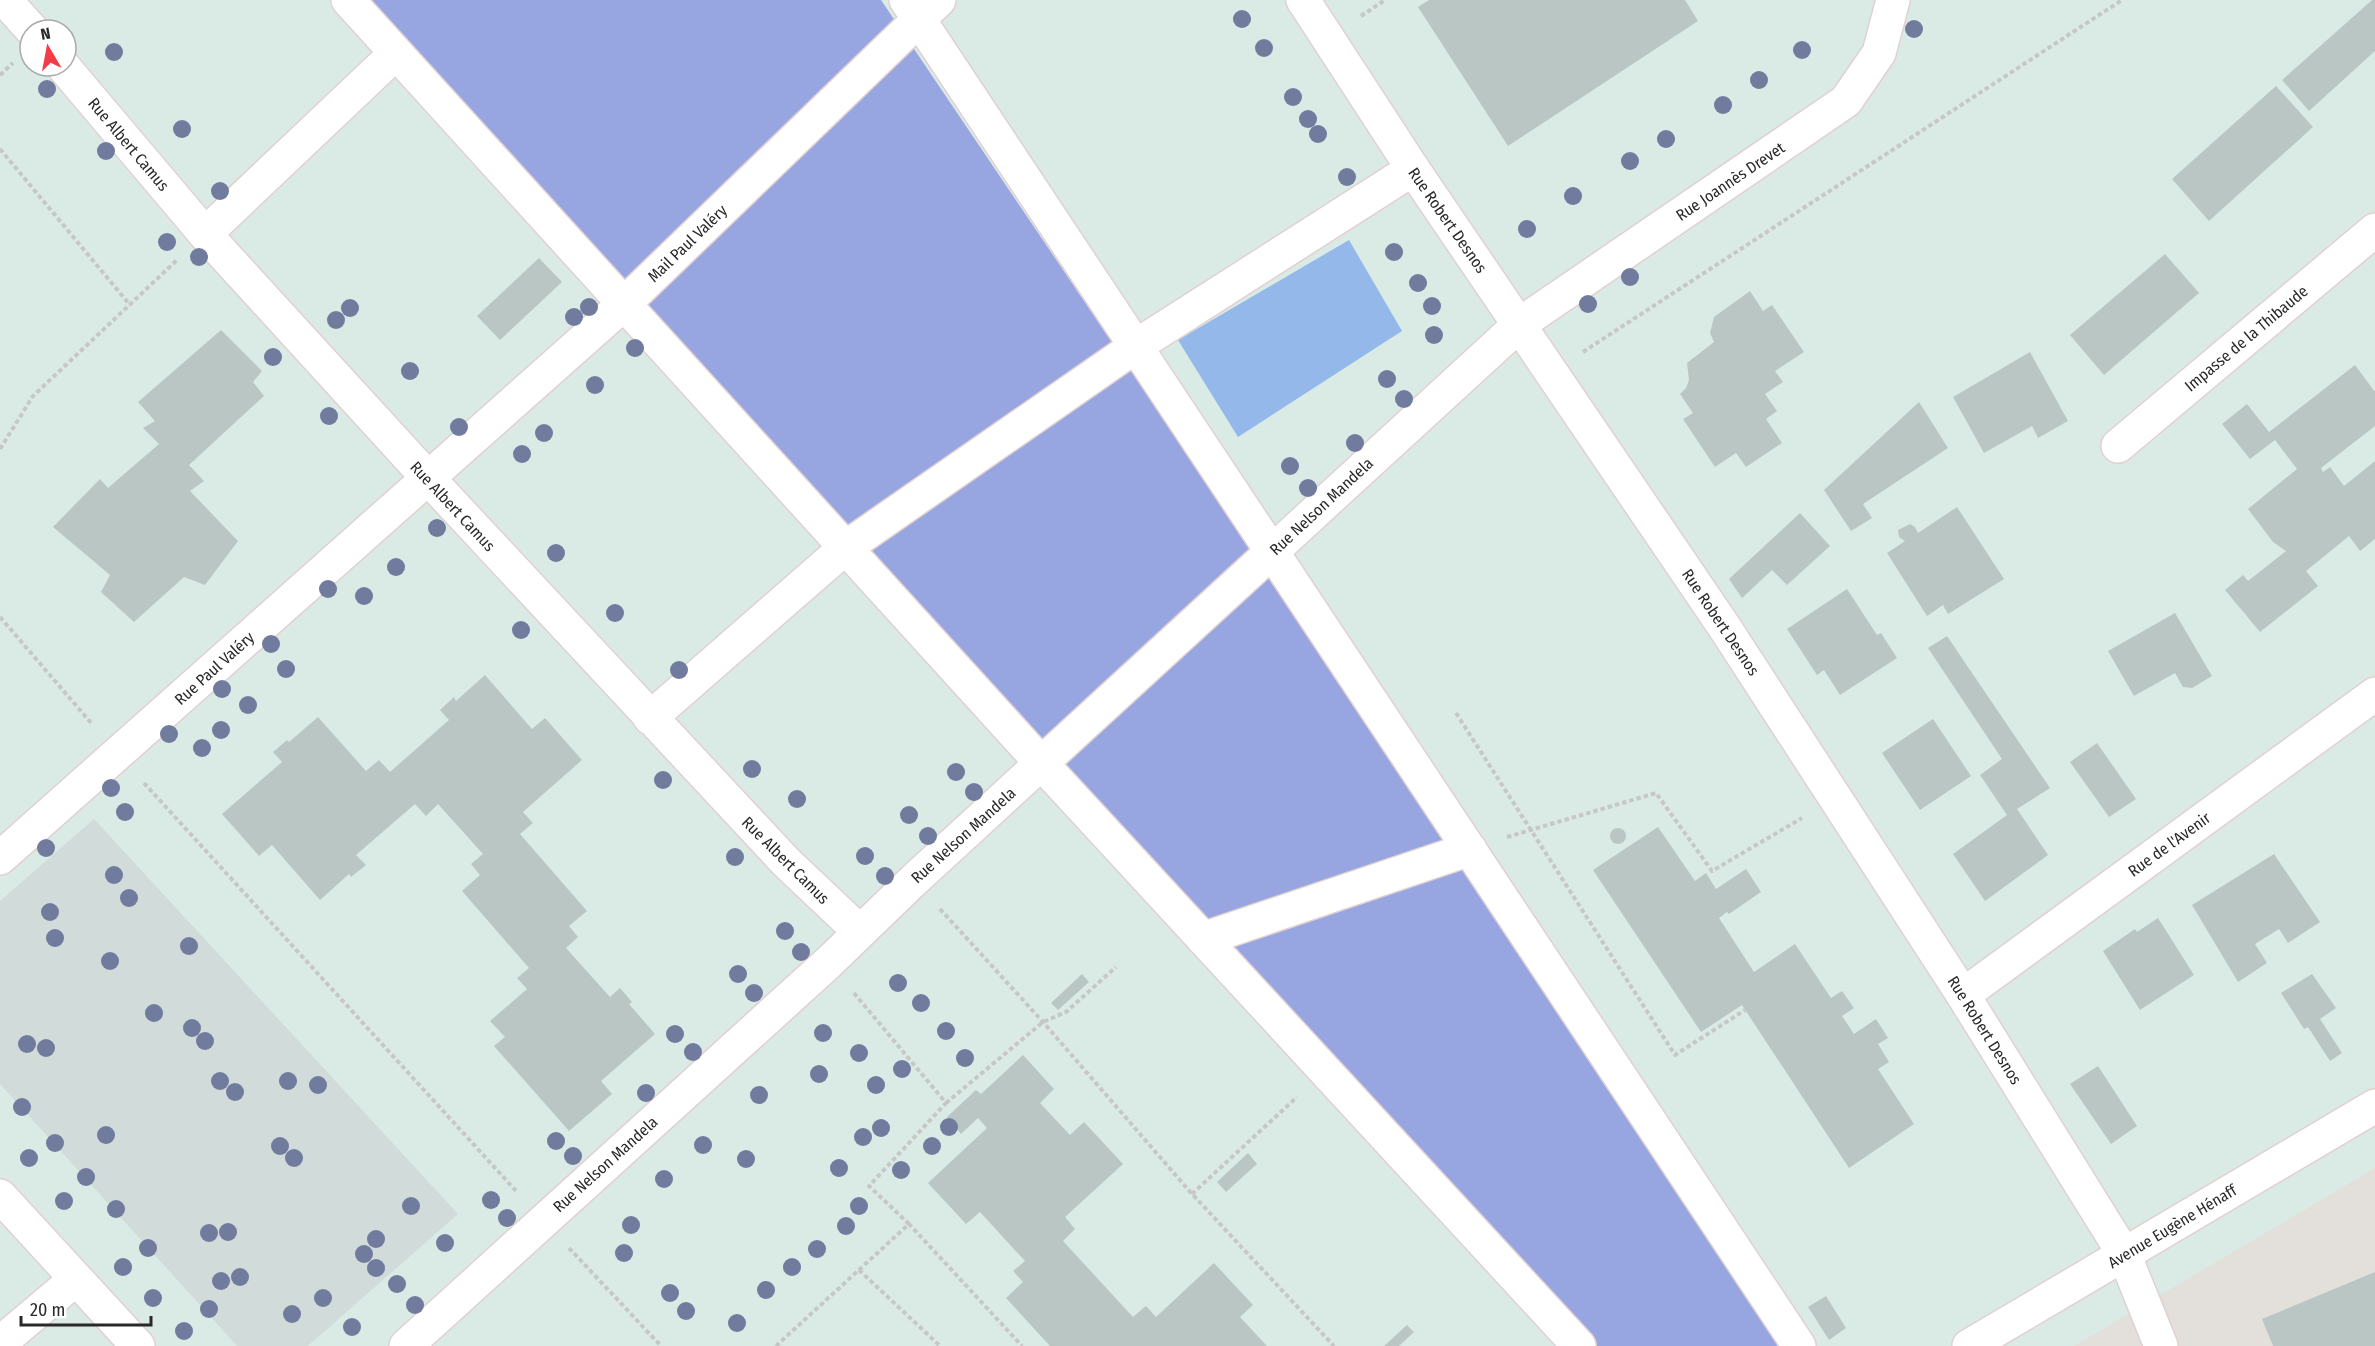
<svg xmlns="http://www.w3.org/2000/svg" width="2375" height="1346" viewBox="0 0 2375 1346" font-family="'Fira Sans Condensed',sans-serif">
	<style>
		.industrial { fill: #e3dfdb }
		.green { fill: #97a6e1 }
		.pitch { fill: #93b8e9 }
		.plaza { fill: #d1dbd9 }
		.building { fill: #bac6c3 }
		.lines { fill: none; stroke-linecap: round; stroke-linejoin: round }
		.pedestrian-casing { stroke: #e2d0d1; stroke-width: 36 }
		.minor-casing { stroke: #e2d0d1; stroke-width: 36 }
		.secondary-casing { stroke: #e2d0d1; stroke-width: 36 }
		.path { stroke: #c7c7c7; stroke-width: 4; stroke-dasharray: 4.5 3; stroke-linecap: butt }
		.pedestrian { stroke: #fff; stroke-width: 33 }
		.minor { stroke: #fff; stroke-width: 33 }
		.secondary { stroke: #fff; stroke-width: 33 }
		.tree { fill: #707b9e }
		.labels { text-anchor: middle; stroke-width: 4.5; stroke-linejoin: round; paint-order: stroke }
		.street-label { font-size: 16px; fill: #292929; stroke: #fff }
	</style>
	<rect width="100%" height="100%" fill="#daebe6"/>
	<!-- industrial -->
	<path class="industrial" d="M2375,1168V1346H2074Z"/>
	<!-- green -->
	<path class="green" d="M362,0H881L1231,519L1465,855L1782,1346H1593Z"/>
	<!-- pitch -->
	<path class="pitch" d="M1349,240L1402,331L1238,437L1178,340Z"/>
	<!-- plaza -->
	<path class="plaza" d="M94,819L458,1214L308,1346H237L0,1084V901Z"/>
	<!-- building -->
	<path class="building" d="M1429,0H1685L1698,21L1508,146L1418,7Z
		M2372,0H2375V51L2309,111L2282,80Z
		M2276,86L2313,127L2209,221L2172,179Z
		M2165,254L2199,293L2104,375L2070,335Z
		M539,258L562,282L500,340L477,316Z
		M1750,291L1763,311L1772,305L1804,352L1775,371L1783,382L1765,394L1777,411L1766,419L1782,443L1746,467L1736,453L1715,467L1683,419L1693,413L1680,394L1686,388L1689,380L1687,363L1714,342L1710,333L1714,317Z
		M221,330L262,371L253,382L264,396L189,465L204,481L190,491L238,541L205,585L184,577L134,622L101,592L110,575L53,527L100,479L108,488L159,444L143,428L155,421L138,402Z
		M2030,352L2068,421L2038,438L2032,426L1984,453L1953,397Z
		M2355,365L2375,392V426L2321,468L2323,472L2330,467L2344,486L2375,461V539L2360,551L2349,536L2306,571L2318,586L2260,632L2225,590L2243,575L2248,581L2286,551L2273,542L2248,509L2297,469L2275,440L2250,459L2222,424L2247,404L2269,432Z
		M1919,402L1948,448L1863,504L1872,518L1851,531L1824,490Z
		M1957,507L2004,579L1948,614L1943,605L1927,616L1887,553L1905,541L1899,537L1898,530L1910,524L1915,527L1918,533Z
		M1800,513L1830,546L1787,585L1772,570L1742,598L1729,579Z
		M1847,589L1877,635L1881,633L1897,658L1840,695L1824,670L1817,675L1787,629Z
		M2175,613L2212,676L2192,688L2183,687L2175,673L2134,696L2108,651Z
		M1947,636L2050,788L2017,809L2048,855L1985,901L1953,854L2007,815L1980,775L2002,759L1928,648Z
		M485,675L532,729L545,718L582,760L523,812L533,823L520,834L587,911L569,926L578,937L566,948L610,997L620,988L632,1002L629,1004L655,1034L601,1081L612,1094L569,1131L494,1046L505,1037L490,1021L527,989L517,978L529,968L462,891L480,875L471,864L483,854L438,804L426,816L415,804L356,855L366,865L351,877L349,874L320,900L272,845L259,856L222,814L282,762L273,752L287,740L289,742L318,717L366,771L379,760L390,772L449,720L440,710L454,697L456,701Z
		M1933,719L1971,776L1920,810L1882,753Z
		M2097,743L2136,799L2109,817L2070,762Z
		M1658,827L1695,881L1706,873L1716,889L1746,869L1761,892L1729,914L1727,912L1719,918L1754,972L1795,944L1831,998L1842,991L1854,1008L1842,1016L1854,1034L1876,1019L1888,1038L1878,1044L1889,1062L1878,1069L1914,1124L1849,1168L1742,1005L1701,1032L1593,870Z
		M1610 836a8 8 0 1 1 16 0a8 8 0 1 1-16 0Z
		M2274,854L2320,922L2288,943L2279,929L2255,944L2267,963L2238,982L2192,905Z
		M2158,918L2194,975L2140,1010L2103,951L2135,929L2137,932Z
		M1082,974L1089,982L1058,1010L1051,1003Z
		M2312,974L2336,1008L2320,1019L2342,1053L2330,1061L2308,1027L2304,1029L2281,993Z
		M1023,1055L1054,1089L1040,1103L1070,1135L1084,1122L1123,1164L1065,1217L1075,1229L1063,1241L1133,1317L1146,1306L1156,1317L1214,1263L1253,1305L1240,1317L1267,1346H1050L1006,1298L1023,1282L1013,1271L1025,1261L980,1212L966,1224L928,1183L987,1128L978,1118L961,1134L947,1117L976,1090L981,1094Z
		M2098,1066L2137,1126L2111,1144L2070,1084Z
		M1248,1153L1257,1164L1226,1192L1217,1182Z
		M2375,1272V1346H2273L2262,1319Z
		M1826,1296L1846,1328L1829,1340L1808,1307Z
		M1407,1325L1414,1332L1399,1346H1384Z"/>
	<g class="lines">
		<defs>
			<path id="pedestrian" d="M348,0L1042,764L1579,1346
				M906,0L1799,1346
				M205,234L396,53
				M428,478L624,304L939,0
				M650,718L845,548L1136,346L1413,169
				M1203,939L1470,849
				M0,1343L76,1279"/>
			<path id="minor" d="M5,0L32,30
				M1303,0L1413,169L1725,628L1963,995L2124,1254L2161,1346
				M63,66L205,234L428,478L786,862L859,931
				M2118,446L2375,230
				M0,858L428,478
				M1963,995L2375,694
				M0,1196L138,1346
				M406,1346L828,963L914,880L1520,324L1846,101L1879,53L1893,0"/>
			<path id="secondary" d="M1969,1346L2375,1106"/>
		</defs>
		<!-- pedestrian casing -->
		<use href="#pedestrian" class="pedestrian-casing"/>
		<!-- minor casing -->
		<use href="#minor" class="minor-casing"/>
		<!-- secondary casing -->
		<use href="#secondary" class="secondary-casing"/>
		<!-- path -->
		<path class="path" d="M1361,16L1385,0
			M0,75L13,63
			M0,149L130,305
			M1583,352L2122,0
			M0,449L33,396L177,260
			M0,617L92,724
			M1456,713L1675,1055L1745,1010
			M144,783L517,1192
			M1507,837L1656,793L1712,871L1802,818
			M940,909L1043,1022L1192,1194L1334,1346
			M854,993L946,1103L869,1186L909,1224
			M946,1103L1043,1022L1066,1012L1116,967
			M1192,1194L1297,1097
			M569,1248L661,1346
			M859,1270L940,1346
			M776,1346L909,1224L1022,1346"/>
		<!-- pedestrian -->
		<use href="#pedestrian" class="pedestrian"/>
		<!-- minor -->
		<use href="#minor" class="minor"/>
		<!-- secondary -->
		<use href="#secondary" class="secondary"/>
	</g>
	<!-- trees -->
	<g class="tree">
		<circle cx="1242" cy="19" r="9"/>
		<circle cx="1914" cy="29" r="9"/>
		<circle cx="1264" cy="48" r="9"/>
		<circle cx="1802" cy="50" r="9"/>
		<circle cx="114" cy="52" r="9"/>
		<circle cx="1759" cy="80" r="9"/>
		<circle cx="47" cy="89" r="9"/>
		<circle cx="1293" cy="97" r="9"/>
		<circle cx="1723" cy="105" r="9"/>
		<circle cx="1308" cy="119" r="9"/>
		<circle cx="182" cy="129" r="9"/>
		<circle cx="1318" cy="134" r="9"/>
		<circle cx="1666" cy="139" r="9"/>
		<circle cx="106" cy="151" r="9"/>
		<circle cx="1630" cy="161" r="9"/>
		<circle cx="1347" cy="177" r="9"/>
		<circle cx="220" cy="191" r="9"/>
		<circle cx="1573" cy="196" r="9"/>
		<circle cx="1527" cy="229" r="9"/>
		<circle cx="167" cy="242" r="9"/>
		<circle cx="1394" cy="252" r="9"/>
		<circle cx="199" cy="257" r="9"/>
		<circle cx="1630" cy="277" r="9"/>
		<circle cx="1418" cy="283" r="9"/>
		<circle cx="1588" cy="304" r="9"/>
		<circle cx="1432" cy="306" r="9"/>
		<circle cx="589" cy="307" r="9"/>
		<circle cx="350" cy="308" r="9"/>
		<circle cx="574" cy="317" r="9"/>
		<circle cx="336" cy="320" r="9"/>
		<circle cx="1434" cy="335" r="9"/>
		<circle cx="635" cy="348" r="9"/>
		<circle cx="273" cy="357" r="9"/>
		<circle cx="410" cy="371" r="9"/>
		<circle cx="1387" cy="379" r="9"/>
		<circle cx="595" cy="385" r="9"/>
		<circle cx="1404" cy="399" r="9"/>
		<circle cx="329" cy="416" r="9"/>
		<circle cx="459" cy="427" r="9"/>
		<circle cx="544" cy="433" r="9"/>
		<circle cx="1355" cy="443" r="9"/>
		<circle cx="522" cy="454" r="9"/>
		<circle cx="1290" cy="466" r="9"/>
		<circle cx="1308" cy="488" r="9"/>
		<circle cx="437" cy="528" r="9"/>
		<circle cx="556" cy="553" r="9"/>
		<circle cx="396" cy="567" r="9"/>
		<circle cx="328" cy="589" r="9"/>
		<circle cx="364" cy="596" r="9"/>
		<circle cx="615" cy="613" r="9"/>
		<circle cx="521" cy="630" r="9"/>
		<circle cx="271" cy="644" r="9"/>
		<circle cx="286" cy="669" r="9"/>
		<circle cx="679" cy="670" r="9"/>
		<circle cx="222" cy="689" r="9"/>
		<circle cx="248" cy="705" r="9"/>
		<circle cx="221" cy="730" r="9"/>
		<circle cx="169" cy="734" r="9"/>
		<circle cx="202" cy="748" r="9"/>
		<circle cx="752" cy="769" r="9"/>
		<circle cx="956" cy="772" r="9"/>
		<circle cx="663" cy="780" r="9"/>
		<circle cx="111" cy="788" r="9"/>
		<circle cx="974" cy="792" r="9"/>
		<circle cx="797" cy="799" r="9"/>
		<circle cx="125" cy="812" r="9"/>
		<circle cx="909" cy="815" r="9"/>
		<circle cx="928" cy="836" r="9"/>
		<circle cx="46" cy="848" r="9"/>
		<circle cx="865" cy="856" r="9"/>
		<circle cx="735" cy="857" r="9"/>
		<circle cx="114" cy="875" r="9"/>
		<circle cx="885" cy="876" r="9"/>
		<circle cx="129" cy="898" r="9"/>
		<circle cx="50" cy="912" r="9"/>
		<circle cx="785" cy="931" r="9"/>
		<circle cx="55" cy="938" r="9"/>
		<circle cx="189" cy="946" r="9"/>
		<circle cx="801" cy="952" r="9"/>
		<circle cx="110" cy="961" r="9"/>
		<circle cx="738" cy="974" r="9"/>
		<circle cx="898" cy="983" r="9"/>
		<circle cx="754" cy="993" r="9"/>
		<circle cx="921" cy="1003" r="9"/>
		<circle cx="154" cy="1013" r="9"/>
		<circle cx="192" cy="1028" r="9"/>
		<circle cx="946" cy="1031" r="9"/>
		<circle cx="823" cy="1033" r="9"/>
		<circle cx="675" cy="1034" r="9"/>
		<circle cx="205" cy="1041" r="9"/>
		<circle cx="27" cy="1044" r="9"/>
		<circle cx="46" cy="1048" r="9"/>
		<circle cx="693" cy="1052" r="9"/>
		<circle cx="859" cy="1053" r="9"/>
		<circle cx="965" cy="1058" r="9"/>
		<circle cx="902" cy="1069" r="9"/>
		<circle cx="819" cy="1074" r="9"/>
		<circle cx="220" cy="1081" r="9"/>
		<circle cx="288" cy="1081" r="9"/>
		<circle cx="318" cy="1085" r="9"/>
		<circle cx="876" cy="1085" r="9"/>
		<circle cx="235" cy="1092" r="9"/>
		<circle cx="646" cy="1093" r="9"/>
		<circle cx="759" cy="1095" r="9"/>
		<circle cx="22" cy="1107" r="9"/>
		<circle cx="949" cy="1127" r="9"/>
		<circle cx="881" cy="1128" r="9"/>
		<circle cx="106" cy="1135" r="9"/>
		<circle cx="863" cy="1137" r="9"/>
		<circle cx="556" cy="1141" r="9"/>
		<circle cx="55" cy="1143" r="9"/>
		<circle cx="703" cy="1145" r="9"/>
		<circle cx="280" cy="1146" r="9"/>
		<circle cx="932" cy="1146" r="9"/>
		<circle cx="573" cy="1156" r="9"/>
		<circle cx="29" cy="1158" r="9"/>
		<circle cx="294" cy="1158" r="9"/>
		<circle cx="746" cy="1159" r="9"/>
		<circle cx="839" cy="1168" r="9"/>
		<circle cx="901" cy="1170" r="9"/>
		<circle cx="86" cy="1177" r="9"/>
		<circle cx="664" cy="1179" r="9"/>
		<circle cx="491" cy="1200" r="9"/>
		<circle cx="64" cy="1201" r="9"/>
		<circle cx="411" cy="1206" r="9"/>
		<circle cx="859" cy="1206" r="9"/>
		<circle cx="116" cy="1209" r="9"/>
		<circle cx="507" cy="1218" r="9"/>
		<circle cx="631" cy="1225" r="9"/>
		<circle cx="846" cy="1226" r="9"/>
		<circle cx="228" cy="1232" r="9"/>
		<circle cx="209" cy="1233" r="9"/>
		<circle cx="376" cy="1239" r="9"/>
		<circle cx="445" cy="1243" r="9"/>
		<circle cx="148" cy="1248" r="9"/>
		<circle cx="817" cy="1249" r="9"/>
		<circle cx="624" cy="1253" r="9"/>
		<circle cx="364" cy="1254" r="9"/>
		<circle cx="123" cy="1267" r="9"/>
		<circle cx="792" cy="1267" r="9"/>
		<circle cx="376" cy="1268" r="9"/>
		<circle cx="240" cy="1277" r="9"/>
		<circle cx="221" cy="1281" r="9"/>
		<circle cx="397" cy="1284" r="9"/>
		<circle cx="766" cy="1290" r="9"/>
		<circle cx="670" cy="1293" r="9"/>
		<circle cx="153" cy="1298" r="9"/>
		<circle cx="323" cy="1298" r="9"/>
		<circle cx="415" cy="1305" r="9"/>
		<circle cx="209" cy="1309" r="9"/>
		<circle cx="686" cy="1311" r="9"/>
		<circle cx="292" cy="1314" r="9"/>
		<circle cx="737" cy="1323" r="9"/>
		<circle cx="352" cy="1327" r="9"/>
		<circle cx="184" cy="1331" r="9"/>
	</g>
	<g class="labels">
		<!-- street labels -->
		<g class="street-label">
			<text transform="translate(129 144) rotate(50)" y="6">Rue Albert Camus</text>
			<text transform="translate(1730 181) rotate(-34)" y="6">Rue Joannès Drevet</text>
			<text transform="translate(1448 220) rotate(55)" y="6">Rue Robert Desnos</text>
			<text transform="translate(687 243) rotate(-44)" y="6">Mail Paul Valéry</text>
			<text transform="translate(2246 338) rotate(-40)" y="6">Impasse de la Thibaude</text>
			<text transform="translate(453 506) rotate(47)" y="6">Rue Albert Camus</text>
			<text transform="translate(1321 506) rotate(-43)" y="6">Rue Nelson Mandela</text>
			<text transform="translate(1721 622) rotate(56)" y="6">Rue Robert Desnos</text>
			<text transform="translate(214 668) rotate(-42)" y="6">Rue Paul Valéry</text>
			<text transform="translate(963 835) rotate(-42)" y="6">Rue Nelson Mandela</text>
			<text transform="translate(2169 844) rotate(-36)" y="6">Rue de l'Avenir</text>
			<text transform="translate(786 860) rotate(45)" y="6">Rue Albert Camus</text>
			<text transform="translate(1985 1030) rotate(58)" y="6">Rue Robert Desnos</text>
			<text transform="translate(605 1164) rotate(-42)" y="6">Rue Nelson Mandela</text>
			<text transform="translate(2172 1226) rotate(-31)" y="6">Avenue Eugène Hénaff</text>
		</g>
	</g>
	<!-- north arrow -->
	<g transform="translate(48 48) rotate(350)"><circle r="28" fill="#ffffff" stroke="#a9a9a9" stroke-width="1.5"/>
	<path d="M0-4.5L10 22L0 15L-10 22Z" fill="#f73b44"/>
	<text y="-9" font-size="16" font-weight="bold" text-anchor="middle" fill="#292929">N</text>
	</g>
	<!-- scale -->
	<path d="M21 1316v9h130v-9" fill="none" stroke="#292929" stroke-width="3"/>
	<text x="30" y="1316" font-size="18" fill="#292929" stroke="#ffffff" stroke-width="4.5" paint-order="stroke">20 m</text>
</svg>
